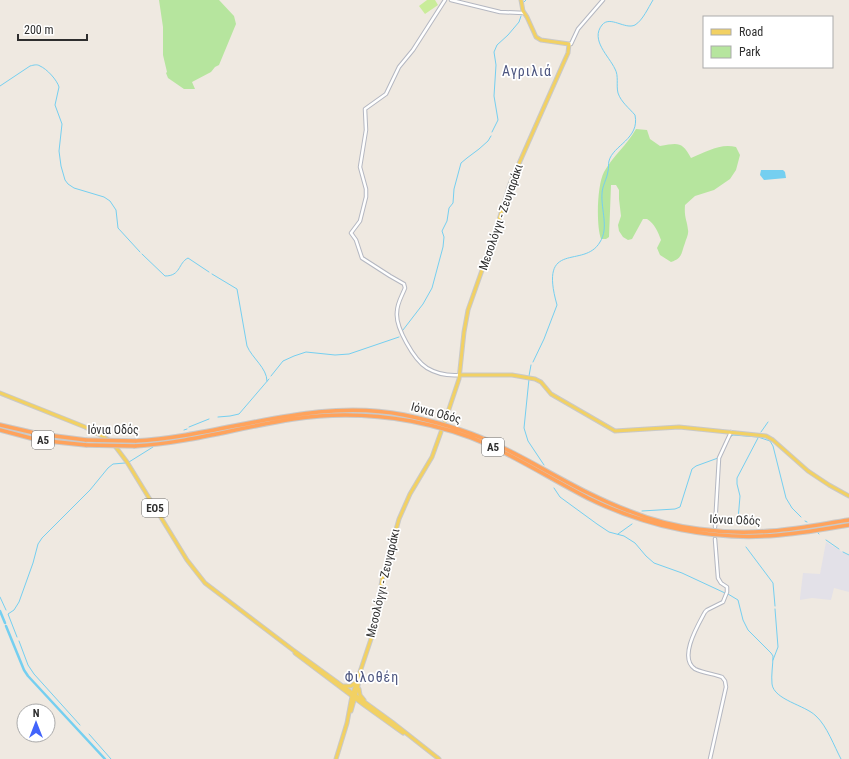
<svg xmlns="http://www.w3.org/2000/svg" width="849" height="759" viewBox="0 0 849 759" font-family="'Roboto Condensed',sans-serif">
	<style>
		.industrial { fill: #e3e1e8 }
		.green { fill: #b6e59e }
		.pitch { fill: #c9ec9a }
		.water { fill: #75cff0 }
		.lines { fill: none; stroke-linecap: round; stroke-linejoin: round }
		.stream { stroke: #75cff0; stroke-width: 1 }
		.canal { stroke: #75cff0; stroke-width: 2.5 }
		.minor-casing { stroke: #b4b7c1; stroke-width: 4.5 }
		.major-casing { stroke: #c9c9c9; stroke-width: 5 }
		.highway-casing { stroke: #c9c9c9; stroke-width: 5.5 }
		.minor { stroke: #fff; stroke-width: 2.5 }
		.major { stroke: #f2d163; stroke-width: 3 }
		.highway { stroke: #ffa35c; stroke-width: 3.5 }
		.highway-bridge-casing { stroke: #c9c9c9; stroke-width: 5.5; stroke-linecap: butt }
		.highway-bridge { stroke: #ffa35c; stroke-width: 3.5 }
		.labels { text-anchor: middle; stroke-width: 3.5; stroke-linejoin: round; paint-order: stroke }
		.shield { fill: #fff; stroke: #6d6d6d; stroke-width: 1 }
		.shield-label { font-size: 11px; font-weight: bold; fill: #2e2e2e }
		.street-label { font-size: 12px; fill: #2e2e2e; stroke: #fff }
		.quarter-label { font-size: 14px; letter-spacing: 1px; fill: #4d5680; stroke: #fff }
	</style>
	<rect width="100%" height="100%" fill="#efe9e1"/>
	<!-- industrial -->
	<path class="industrial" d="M826,542L849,556V592L834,588L831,600L812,598L800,600V598L803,573L820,574Z"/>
	<!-- green -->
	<path class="green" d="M159,0H219L234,16L236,24L219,65L215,67L211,72L192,82L195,89H184L168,78L166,73L167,72L163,55V27Z
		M636,129L647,130L650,139L660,146C678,143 682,141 691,158C706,152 720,143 736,147L740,155L736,170L730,179L714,190L695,196L685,205C684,218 687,220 688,230C689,234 686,239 685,243C681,253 683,258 671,262L660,255L657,248L661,240C658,232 655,224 647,219H643L632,239L628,240L623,237L619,231L618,225L621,216L619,199V190L616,185H611L609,237L606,239H601C596,225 597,185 604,172C613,156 627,145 636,129Z"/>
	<!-- pitch -->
	<path class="pitch" d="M427,0H435L438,5L425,14L419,6Z"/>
	<!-- water -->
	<path class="water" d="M761,170H783L785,172L786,178L764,180L760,175Z"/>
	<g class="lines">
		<!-- stream -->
		<path class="stream" d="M523,3L526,0
			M0,86L30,66C34,65 37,64 40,66C47,69 57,80 59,87L55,105L62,124L59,151L61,166L65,180L68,184L74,188L104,197L110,201L116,210L118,228L140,252
			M492,132L498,120L494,96L496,65L494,52L497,45L508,35L519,22L521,16
			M142,254L165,276C181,276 178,263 188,258L209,272
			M212,274L237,289L247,346C252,358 267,368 267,381
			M403,330L423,304L432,288L443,247L444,237L442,231L447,221L449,208L453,203L454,189L461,163L467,158L479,149L488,141L491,136
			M533,362L544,339L557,305C538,238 584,270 600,242C609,228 601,210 602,194C602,186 607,179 608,171C609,168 608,164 609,161C613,145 640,139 635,115C629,108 621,102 618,93C616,85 619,76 615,69C609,56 590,40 602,25C610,15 625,30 635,25C643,20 648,8 653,0
			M271,376L283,361L294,356L306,352L335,355L349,354L399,337
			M529,376L531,365
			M529,379L524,428L528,441L544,465
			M218,417L230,416L239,414L269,379
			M189,427L209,419
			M184,430L187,429
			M761,432L768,422
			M723,452L730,437L733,435L758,437L770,441L773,446L786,498L792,508L801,517
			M129,462L153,447
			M554,488L560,497L597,524L609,532L624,536L635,543L646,556L654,563L682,573L725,593
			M642,511L675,509L680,507L692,469L696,466L718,458
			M738,520L740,496L737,484V478L758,438
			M805,521L807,522
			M818,533L819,534
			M618,534L632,524
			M826,540L839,549
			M746,547L773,583L775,606
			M843,552L849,555
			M728,594L738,600L743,620L748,630L771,653L773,656C773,665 771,675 772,684C774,700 805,705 816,716C827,726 834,746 841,759
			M0,597L6,610
			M17,637L8,614L14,610L19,602L33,563L38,544L42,538L90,490L108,468L113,464L125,463
			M19,641L28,665L34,674L80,725
			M773,660L778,647L775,609
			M89,734L111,759"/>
		<!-- canal -->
		<path class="canal" d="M0,611L5,623
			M6,626L24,670L28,676L105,759"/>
		<defs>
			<path id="minor" d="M445,0L413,50L399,67L386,94L365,109L366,130L360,167L366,189V197L360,221L351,233L356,240L362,258L390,276L404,284L405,288C402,296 397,303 397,312C395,327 414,360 427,368C437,374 448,376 460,375
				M451,0L500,12L524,13
				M569,44H571L578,29L603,0
				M715,527L719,458L731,432
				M710,759L726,687L725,681L722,677C714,674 703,673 695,669C678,658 698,625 705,612L707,610L723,602L727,592V587L721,583L718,578L715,539"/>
			<path id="major" d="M460,375H512L535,379L541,382L551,394L615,431L679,427L766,436L773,440L808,471L829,485L849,496
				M0,393L85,427L102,436L112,442L127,462L187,560L205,583L293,650L392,722L439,759
				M445,421L459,379L464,332L468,310L494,236L510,184L563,64L568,53L569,44L541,40L536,37L527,17L523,11L521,0
				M295,653L364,705L403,733
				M344,686H351L355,683
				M359,689L360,695L364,700
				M351,711L358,686L359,677
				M336,759L347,723L352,696L372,636L382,580L399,519L410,494L432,457L441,432"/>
			<path id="highway" d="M0,425L39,434L86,440
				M0,430L38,440L86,445
				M135,441C226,436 311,397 404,415C433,421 462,429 489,441C537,463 580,493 629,511C673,529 724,535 772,531C798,529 823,524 849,520
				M135,446C189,443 240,427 293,419C332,413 372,414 411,421C437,426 465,434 489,445C523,461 555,481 588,498C647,527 713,541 779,535C802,533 826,529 849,525"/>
		</defs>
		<!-- minor casing -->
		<use href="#minor" class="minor-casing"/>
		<!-- major casing -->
		<use href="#major" class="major-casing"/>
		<!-- highway casing -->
		<use href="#highway" class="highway-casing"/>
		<!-- minor -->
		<use href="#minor" class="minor"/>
		<!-- major -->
		<use href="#major" class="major"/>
		<!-- highway -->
		<use href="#highway" class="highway"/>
		<defs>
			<path id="highway-bridge" d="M86,440L135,441
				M86,445L135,446"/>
		</defs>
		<!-- highway-bridge casing -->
		<use href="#highway-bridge" class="highway-bridge-casing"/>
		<!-- highway-bridge -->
		<use href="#highway-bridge" class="highway-bridge"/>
	</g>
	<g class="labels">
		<!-- shield labels -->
		<g class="shield">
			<rect x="32" y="431" width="22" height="18" rx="3"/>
			<rect x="482" y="438" width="22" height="18" rx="3"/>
			<rect x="142" y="499" width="26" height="18" rx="3"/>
		</g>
		<g class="shield-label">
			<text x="43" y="444">Α5</text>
			<text x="493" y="451">Α5</text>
			<text x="155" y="512">ΕΟ5</text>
		</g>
		<!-- street labels -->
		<g class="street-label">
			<text transform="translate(501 217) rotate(-71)" y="4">Μεσολόγγι - Ζευγαράκι</text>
			<text transform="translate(436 413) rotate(15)" y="4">Ιόνια Οδός</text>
			<text x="113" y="434">Ιόνια Οδός</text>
			<text transform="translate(735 520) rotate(2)" y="4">Ιόνια Οδός</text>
			<text transform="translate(383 583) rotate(-77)" y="4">Μεσολόγγι - Ζευγαράκι</text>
		</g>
		<!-- quarter labels -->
		<g class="quarter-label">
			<text x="527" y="76">Αγριλιά</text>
			<text x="372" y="682">Φιλοθέη</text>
		</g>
	</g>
	<!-- legend -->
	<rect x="703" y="16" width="130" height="52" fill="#ffffff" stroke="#ababab"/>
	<rect x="711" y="29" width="20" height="6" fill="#f2d163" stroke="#ababab"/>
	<text x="739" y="36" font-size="12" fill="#2e2e2e">Road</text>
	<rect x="711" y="46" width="20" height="12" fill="#b6e59e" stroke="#ababab"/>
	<text x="739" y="56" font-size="12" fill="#2e2e2e">Park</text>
	<!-- north arrow -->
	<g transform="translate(36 723)"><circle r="19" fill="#ffffff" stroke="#ababab"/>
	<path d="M0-3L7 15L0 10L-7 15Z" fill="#4264fb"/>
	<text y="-6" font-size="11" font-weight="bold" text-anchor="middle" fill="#2e2e2e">N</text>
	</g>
	<!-- scale -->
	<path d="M18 34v6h69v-6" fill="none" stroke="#2e2e2e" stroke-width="2"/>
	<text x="24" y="34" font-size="12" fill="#2e2e2e" stroke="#ffffff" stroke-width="3" paint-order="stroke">200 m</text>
</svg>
